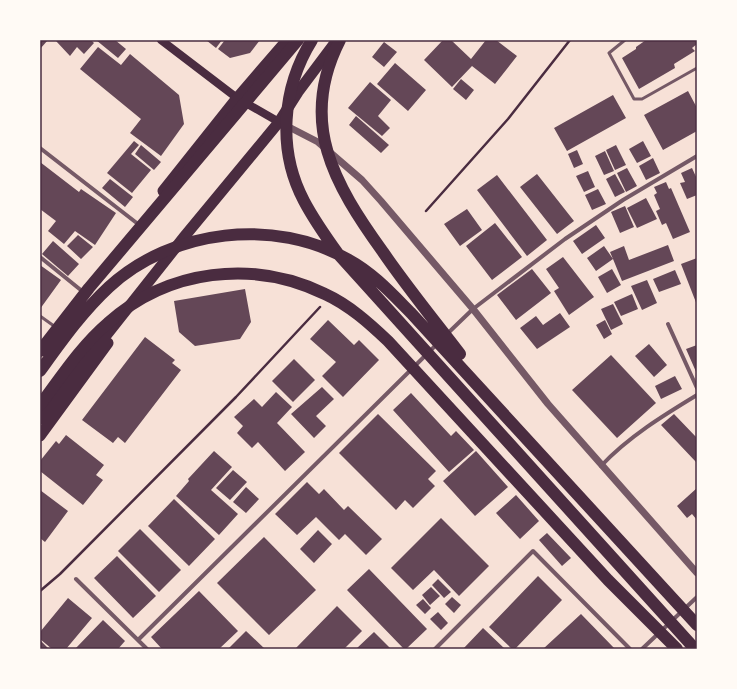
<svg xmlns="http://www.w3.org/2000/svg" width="737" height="689" viewBox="0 0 737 689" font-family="'Roboto Condensed',sans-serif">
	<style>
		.building { fill: #644757 }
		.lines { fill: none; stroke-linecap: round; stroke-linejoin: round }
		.path { stroke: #4a2c40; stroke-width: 2.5 }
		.service { stroke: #755966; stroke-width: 3 }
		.minor { stroke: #755966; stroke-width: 4 }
		.tertiary { stroke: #755966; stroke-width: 7 }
		.secondary { stroke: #4a2c40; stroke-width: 8 }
		.trunk { stroke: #4a2c40; stroke-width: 11 }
		.motorway { stroke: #4a2c40; stroke-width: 12 }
		.neatline { fill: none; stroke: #4a2c40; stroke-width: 1.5 }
	</style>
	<rect width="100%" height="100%" fill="#f7e1d7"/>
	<!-- building -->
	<path class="building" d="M40,40H48L40,49Z
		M57,40H91L94,43L84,54L77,47L70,56L56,41Z
		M96,40H115L126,49L118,58Z
		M206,40H222L216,48Z
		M225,40H260L250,53L230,58L218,49Z
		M443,40H451L471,59L486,40H496L517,56L495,84L472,66L452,87L424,60Z
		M646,40H697V44L692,48L695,51L674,64L675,68L639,89L622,58L636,49V47Z
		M384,42L397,52L384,67L372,57Z
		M98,47L121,65L130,54L179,95L184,124L161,156L130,133L141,119L80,69Z
		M395,63L426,90L408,111L377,84Z
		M461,79L474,90L466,100L453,89Z
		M370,82L391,100L378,116L390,128L382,136L348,108Z
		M688,91L697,108V131L663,150L644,115Z
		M613,95L626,118L567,151L554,128Z
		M356,116L389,145L381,153L349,125Z
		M134,141L139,145L131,154L151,170L132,193L107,173Z
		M643,141L651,156L637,163L629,149Z
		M141,145L161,162L154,170L135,154Z
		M616,145L626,165L615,170L606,150Z
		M577,150L583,164L574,168L568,154Z
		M605,151L614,171L604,175L595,156Z
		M653,158L660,173L646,180L639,166Z
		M40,162L79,192L81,189L116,213L95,245L75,231L64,244L48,231L56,221L40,209Z
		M627,168L637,186L626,192L617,173Z
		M692,168L697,179V195L687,199L680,183L685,182L681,173Z
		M588,171L595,187L584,192L576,176Z
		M537,174L574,221L557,234L520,187Z
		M615,174L625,192L615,197L606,179Z
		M497,175L547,240L527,256L477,190Z
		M110,179L133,197L125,207L102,188Z
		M666,182L669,189L671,188L690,232L673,239L666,223L662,225L656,211L660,209L654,195L657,193L654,187Z
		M598,189L606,204L592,210L585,195Z
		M646,198L657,219L637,228L627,208Z
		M625,206L634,227L620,233L611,212Z
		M467,209L482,230L460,246L444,224Z
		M495,223L522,257L492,280L466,246Z
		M596,225L605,238L582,254L573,241Z
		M78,235L93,247L81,259L67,246Z
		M53,241L79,264L68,276L42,254Z
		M668,245L674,261L622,281L613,259L596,271L587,258L604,246L613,259L610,252L624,246L629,260Z
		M563,257L594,297L569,315L554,291L559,288L546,269Z
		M697,258V305L681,264Z
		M40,265L61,280L40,309Z
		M532,269L551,293L516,320L497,295Z
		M612,269L621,285L607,293L598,277Z
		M675,270L681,284L659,292L653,279Z
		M647,280L657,303L642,310L631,286Z
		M245,289L251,322L240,339L195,346L179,332L174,301Z
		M632,294L638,309L621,316L614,302Z
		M613,304L623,324L611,330L601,309Z
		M560,313L570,327L537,349L520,328L536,316L543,325Z
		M328,320L354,345L359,340L379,360L343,397L322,376L336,362L310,339Z
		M605,320L612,334L604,339L596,325Z
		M145,337L175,360L172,363L181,370L125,443L118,437L113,443L82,420Z
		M649,344L667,365L654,377L635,356Z
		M697,345V374L686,349Z
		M611,355L656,403L617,438L572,390Z
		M294,359L315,380L293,402L272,381Z
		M675,376L682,389L661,399L655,386Z
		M322,387L334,399L316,416L326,426L314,438L291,414Z
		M276,392L292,407L277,423L305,452L285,471L258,442L252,448L237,433L243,426L234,417L254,399L262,407Z
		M411,393L451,436L456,431L474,450L449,472L393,410Z
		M378,414L436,471L428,479L435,486L413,508L405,500L396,510L339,453Z
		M674,414L697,438L696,462L661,425Z
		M66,435L104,465L96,475L103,480L83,505L40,471V461L56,441L59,444Z
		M214,451L232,467L211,490L238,514L219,535L176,496L189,481L188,479Z
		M476,451L508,487L475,516L443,481Z
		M233,470L247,482L230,500L216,488Z
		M307,482L319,494L324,489L344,510L348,506L382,539L366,555L345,534L339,540L316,517L297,535L275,514Z
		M246,487L259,499L246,513L233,502Z
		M697,488V520L692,514L687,518L677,506Z
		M40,490L68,511L45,542L40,538Z
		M516,495L539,521L520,539L496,513Z
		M174,499L215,539L189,566L148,526Z
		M441,518L489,566L459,596L434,570L413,590L391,568Z
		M140,529L181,570L159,592L118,551Z
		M318,530L332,544L314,563L300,549Z
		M547,533L571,558L562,566L539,540Z
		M264,537L316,590L269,635L217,583Z
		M117,556L156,596L133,618L94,578Z
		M369,569L427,629L406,649H404L347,590Z
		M538,576L562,600L515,649H512L489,627Z
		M438,579L451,592L444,598L432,585Z
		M431,587L440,596L430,605L422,595Z
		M199,591L238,631L219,649H162L151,637Z
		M452,597L461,605L454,613L445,604Z
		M68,598L92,618L66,649H52L40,639V632Z
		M423,599L431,608L425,614L416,605Z
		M337,606L362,631L344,649H295Z
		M438,612L448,623L441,630L430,619Z
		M581,614L615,649H543Z
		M103,620L125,641L118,649H75Z
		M483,628L505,649H463Z
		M246,631L265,649H228Z
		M374,632L391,649H356Z
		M40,640L49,649H40Z"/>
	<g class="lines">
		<!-- path -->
		<path class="path" d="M426,211L508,119L570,40
			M40,591L60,574L236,397L320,307"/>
		<!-- service -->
		<path class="service" d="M625,40L609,53L634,99H642L697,68
			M40,316L54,326"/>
		<!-- minor -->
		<path class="minor" d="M40,148L138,224
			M40,257L82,291
			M668,324L697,388
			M447,334L473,309L565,239L623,200L697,156
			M601,466C628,437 664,415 697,395
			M76,579L147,649
			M138,640L437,344
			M435,649L533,551L630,649
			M642,649L697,597"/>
		<!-- tertiary -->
		<path class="tertiary" d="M285,125L318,142L362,180L381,201L473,309L548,404L697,573"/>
		<!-- secondary -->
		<path class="secondary" d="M161,40L237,98L279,122"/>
		<!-- trunk -->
		<path class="trunk" d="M163,191L237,98L287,40
			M40,419L184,237L279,122L298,92L337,40
			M40,436L108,343"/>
		<!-- motorway -->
		<path class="motorway" d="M312,40C282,88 277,150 304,201C314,220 326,237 339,255L695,649
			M340,40C298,122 334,184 383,252C407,287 434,320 460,354
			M40,351L89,288L298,40
			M40,371C61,342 82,312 109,287C172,229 275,217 349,260C373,273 392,294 411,313L697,625
			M40,405C61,377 81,346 108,323C168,269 253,259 325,294C349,305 369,323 388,341L608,580L677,649"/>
	</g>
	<!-- border -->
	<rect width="737" height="689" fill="none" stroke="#fffaf5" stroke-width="82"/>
	<rect x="41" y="41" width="655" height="607" class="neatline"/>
</svg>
